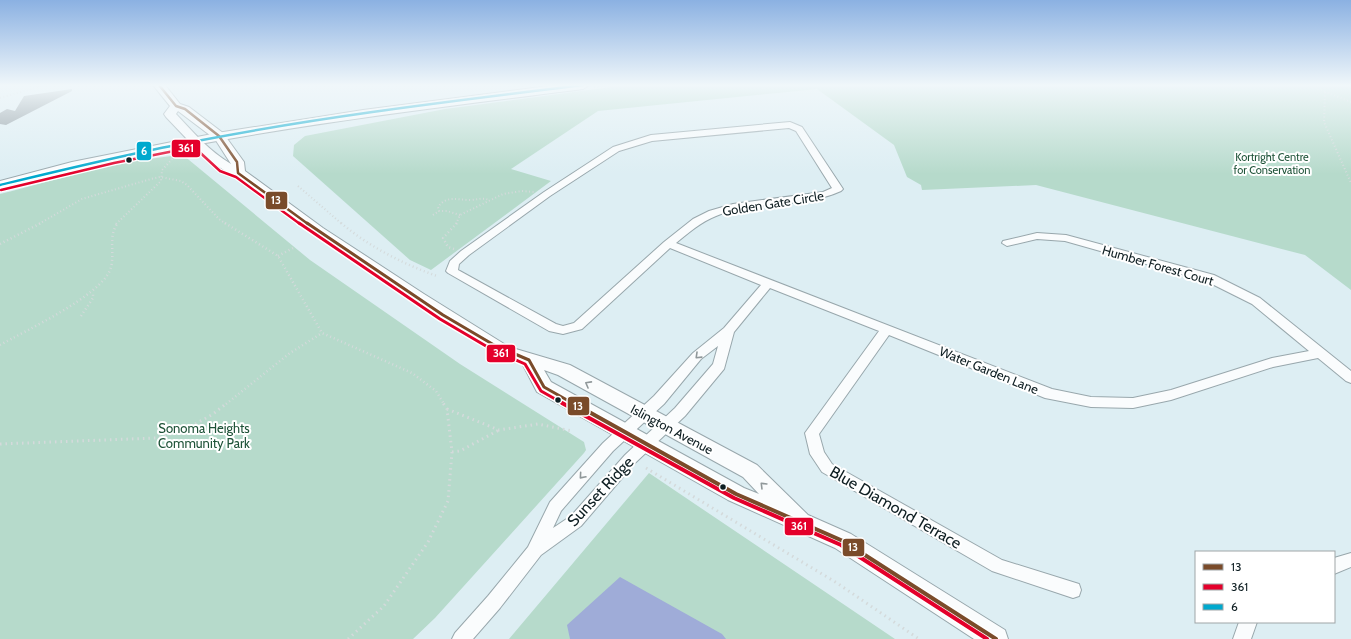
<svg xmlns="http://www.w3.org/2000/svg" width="1351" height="639" viewBox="0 0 1351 639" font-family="Cabin,sans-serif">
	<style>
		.green { fill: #b6dacb }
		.water { fill: #9facd8 }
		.building { fill: #88949a }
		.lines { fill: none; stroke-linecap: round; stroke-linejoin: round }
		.street-casing { stroke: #98a7ac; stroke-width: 2 }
		.secondary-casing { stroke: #98a7ac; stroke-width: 2 }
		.primary-casing { stroke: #98a7ac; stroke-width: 2 }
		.path-far2 { stroke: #d4dadb; stroke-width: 2; stroke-dasharray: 1 2.5; stroke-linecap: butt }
		.path-far1 { stroke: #d4dadb; stroke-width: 2.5; stroke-dasharray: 1 3; stroke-linecap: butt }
		.path { stroke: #d4dadb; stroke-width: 3; stroke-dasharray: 1.5 4; stroke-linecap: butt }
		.street { fill: #fafcfd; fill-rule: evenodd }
		.secondary { fill: #fafcfd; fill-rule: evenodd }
		.primary { fill: #fafcfd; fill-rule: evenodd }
		.bus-1-far2-casing { stroke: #fff; stroke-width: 5 }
		.bus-1-far1-casing { stroke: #fff; stroke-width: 6 }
		.bus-1-casing { stroke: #fff; stroke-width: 7 }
		.bus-2-far2-casing { stroke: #fff; stroke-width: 5 }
		.bus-2-far1-casing { stroke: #fff; stroke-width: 6 }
		.bus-2-casing { stroke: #fff; stroke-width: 7 }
		.bus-3-casing { stroke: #fff; stroke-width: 5 }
		.bus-1-far2 { stroke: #7a4b2a; stroke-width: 2.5 }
		.bus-1-far1 { stroke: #7a4b2a; stroke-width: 3 }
		.bus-1 { stroke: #7a4b2a; stroke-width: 4 }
		.bus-2-far2 { stroke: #e4002b; stroke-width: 2.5 }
		.bus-2-far1 { stroke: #e4002b; stroke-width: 3 }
		.bus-2 { stroke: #e4002b; stroke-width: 4 }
		.bus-3 { stroke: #00a9ce; stroke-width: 2.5 }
		.oneway { stroke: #90989a }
		.bus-dot { fill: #0e1e22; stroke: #fff; stroke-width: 1.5 }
		.labels { text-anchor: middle; stroke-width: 4; stroke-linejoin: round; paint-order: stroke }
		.far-park-label { font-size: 11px; fill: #1d5237; stroke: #fff }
		.street-label { font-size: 13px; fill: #0e1e22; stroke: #fff }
		.park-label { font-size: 13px; fill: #1d5237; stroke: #fff }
		.near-street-label { font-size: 16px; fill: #0e1e22; stroke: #fff }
		.line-badge { stroke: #fff; stroke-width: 1.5 }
		.badge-label { font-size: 11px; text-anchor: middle; font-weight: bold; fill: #fff }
	</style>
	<rect width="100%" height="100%" fill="#ddeef3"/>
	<!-- green -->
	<path class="green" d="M626,85H1351V290L1305,255L1036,185L922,190L921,185L907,177L894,145L817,89L598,111L511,169L551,181L431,270L410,260L293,156L294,145L305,136L445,109Z
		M183,155L310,260L460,364L584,442L586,450L584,453L435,618L413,639H0V194C60,179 121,160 183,155Z
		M649,473L895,639H509Z"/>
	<!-- water -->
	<path class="water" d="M620,577L722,634L726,639H570L567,625Z"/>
	<!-- building -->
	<path class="building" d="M72,89V91L6,125L0,124V113L7,109L15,111L24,96Z"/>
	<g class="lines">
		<defs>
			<path id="street" d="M790,122L802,127L843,189L841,191C802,209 755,199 716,216C701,222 688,233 676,243L1052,389L1091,397L1133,398L1171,390L1272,358L1309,351L1252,304L1206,281L1065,241L1037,239L1007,246L1002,243L1003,241L1037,233L1066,235L1214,275L1260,298L1351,371V383L1346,381L1318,358L1273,367L1171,400L1133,408L1091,407L1045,398L889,335L819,434L824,452L832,464L1002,560L1079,584L1081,590L1079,596L1073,598L992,571L822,472L810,454L805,433L879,331L770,288L734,332L724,369L685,416L635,463L581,526L541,555L500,608L473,639H452L455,633L488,596L528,547L550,502L603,443L654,396L693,353L724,328L761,285L670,248L582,329L563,334L549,331L448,273L446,271L450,261L461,251L544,192L613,147L651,135ZM789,128L796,131L832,188L823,192L733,204L709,211L693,219L664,242L574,323L563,326L556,324L458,270L459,264L469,255L550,196L619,151L652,141ZM718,346L713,364L675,408L625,455L571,516L553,528L561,511L613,451L664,404L701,359Z
				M1351,553V567L1334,574V558Z
				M1239,622H1257L1251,639H1233Z"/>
			<path id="secondary" d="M153,85H165L180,104L189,107L223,133L244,162L245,171L323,228L424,294L509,347L570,365L757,465L808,515L851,534L1005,630L1008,639H974L835,548L728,500L537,392L522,363L497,355L412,302L313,234L233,176L205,158L166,117L164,114L170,106ZM178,111L215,139L231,164C209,151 193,132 176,114ZM544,370L558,375L743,477L759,494L744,488L551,382Z"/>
			<path id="primary" d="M556,85H589L583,89C436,108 289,125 144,155C96,165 48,177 0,189V181L72,162L217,133L363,110Z"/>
		</defs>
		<!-- street casing -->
		<use href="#street" class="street-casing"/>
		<!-- secondary casing -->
		<use href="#secondary" class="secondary-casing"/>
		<!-- primary casing -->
		<use href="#primary" class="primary-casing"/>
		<!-- path-far2 -->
		<path class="path-far2" d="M1308,85L1351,102
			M594,88L618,85
			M1325,92L1324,122L1351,183
			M0,98L45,85
			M298,186L342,224
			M433,215L439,211
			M460,215L447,211H439L438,207C447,195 457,200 470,200C477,200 482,197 489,200
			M39,224L82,199L151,179L160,177L181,181L187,185L219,219L226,224
			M116,224L161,181L162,170L174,157
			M456,224L460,215L503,194L522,191L534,192"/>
		<!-- path-far1 -->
		<path class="path-far1" d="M225,223L278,256L322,333L412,373L436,391L444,404
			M341,223C368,246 403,264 437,276
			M0,244L41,223
			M454,249L448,247L443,238L457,223
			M278,256L295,247
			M81,316L93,298V292
			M0,345C25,331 100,296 110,270C116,255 107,236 118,223
			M226,404L290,353L322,333"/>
		<!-- path -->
		<path class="path" d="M447,409L499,430L538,424L572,431
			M0,444L156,438L185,430L213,414L227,403
			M452,452L460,451L499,430
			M646,468L837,583L919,639
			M348,639L384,606L428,542L448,501L452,452L447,409L443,403"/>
		<!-- street -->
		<use href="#street" class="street"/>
		<!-- secondary -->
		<use href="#secondary" class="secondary"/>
		<!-- primary -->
		<use href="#primary" class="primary"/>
		<defs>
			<path id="bus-1-far2" d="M159,85L176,106L185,109L219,136L237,162L238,173L308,224"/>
			<path id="bus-1-far1" d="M307,223L443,315L494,345L529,360L544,387L574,404"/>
			<path id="bus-1" d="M573,403L736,494L843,541L996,639"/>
			<path id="bus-2-far2" d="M1,190L114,163L194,147L220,171L236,177L300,224"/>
			<path id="bus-2-far1" d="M299,223L440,319L491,349L525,364L541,391L564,404"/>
			<path id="bus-2" d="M562,403L734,498L841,545L987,639"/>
			<path id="bus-3" d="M0,185C66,169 131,153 197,141C325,116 454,101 583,85"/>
		</defs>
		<!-- bus-1-far2 casing -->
		<use href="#bus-1-far2" class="bus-1-far2-casing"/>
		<!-- bus-1-far1 casing -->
		<use href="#bus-1-far1" class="bus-1-far1-casing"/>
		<!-- bus-1 casing -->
		<use href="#bus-1" class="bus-1-casing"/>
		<!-- bus-2-far2 casing -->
		<use href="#bus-2-far2" class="bus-2-far2-casing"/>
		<!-- bus-2-far1 casing -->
		<use href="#bus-2-far1" class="bus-2-far1-casing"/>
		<!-- bus-2 casing -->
		<use href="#bus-2" class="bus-2-casing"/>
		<!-- bus-3 casing -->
		<use href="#bus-3" class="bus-3-casing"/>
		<!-- bus-1-far2 -->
		<use href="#bus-1-far2" class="bus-1-far2"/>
		<!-- bus-1-far1 -->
		<use href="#bus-1-far1" class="bus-1-far1"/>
		<!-- bus-1 -->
		<use href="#bus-1" class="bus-1"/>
		<!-- bus-2-far2 -->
		<use href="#bus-2-far2" class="bus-2-far2"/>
		<!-- bus-2-far1 -->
		<use href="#bus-2-far1" class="bus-2-far1"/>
		<!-- bus-2 -->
		<use href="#bus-2" class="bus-2"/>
		<!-- bus-3 -->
		<use href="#bus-3" class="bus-3"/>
	</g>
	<!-- one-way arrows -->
	<defs><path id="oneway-chevron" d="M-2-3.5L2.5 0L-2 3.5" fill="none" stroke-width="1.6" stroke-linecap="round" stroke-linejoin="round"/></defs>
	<g class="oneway">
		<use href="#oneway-chevron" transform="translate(698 356) rotate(136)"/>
		<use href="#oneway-chevron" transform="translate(588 384) rotate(-151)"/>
		<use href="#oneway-chevron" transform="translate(582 476) rotate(131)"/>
		<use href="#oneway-chevron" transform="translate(763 485) rotate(-135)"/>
	</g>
	<!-- sky -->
	<linearGradient id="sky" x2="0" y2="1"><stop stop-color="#8bb1e2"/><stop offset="0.49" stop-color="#f0f7fa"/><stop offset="1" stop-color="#f0f7fa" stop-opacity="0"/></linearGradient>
	<rect width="1351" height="174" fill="url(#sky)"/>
	<!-- markers -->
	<g class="bus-dot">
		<circle cx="129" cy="160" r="3.5"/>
		<circle cx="558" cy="400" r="3.5"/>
		<circle cx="723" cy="487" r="3.5"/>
	</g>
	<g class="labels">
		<!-- far-park labels -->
		<g class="far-park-label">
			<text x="1272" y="161">Kortright Centre<tspan x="1272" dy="13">for Conservation</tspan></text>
		</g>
		<!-- street labels -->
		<g class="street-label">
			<text transform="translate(773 203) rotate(-9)" y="5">Golden Gate Circle</text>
			<text transform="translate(1158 265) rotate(16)" y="5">Humber Forest Court</text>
			<text transform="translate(989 370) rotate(22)" y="5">Water Garden Lane</text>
			<text transform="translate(672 429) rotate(28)" y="5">Islington Avenue</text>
		</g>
		<!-- park labels -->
		<g class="park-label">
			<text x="204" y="433">Sonoma Heights<tspan x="204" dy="15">Community Park</tspan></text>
		</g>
		<!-- near-street labels -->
		<g class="near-street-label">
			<text transform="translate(600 491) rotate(-47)" y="6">Sunset Ridge</text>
			<text transform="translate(896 507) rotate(30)" y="6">Blue Diamond Terrace</text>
		</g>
	</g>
	<g class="line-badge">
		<rect x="171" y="139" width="30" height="19" rx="4" fill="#e4002b"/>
		<rect x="136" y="141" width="16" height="20" rx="4" fill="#00a9ce"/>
		<rect x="265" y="191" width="23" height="19" rx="4" fill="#7a4b2a"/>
		<rect x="486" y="344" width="30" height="19" rx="4" fill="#e4002b"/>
		<rect x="567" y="396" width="23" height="20" rx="4" fill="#7a4b2a"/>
		<rect x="784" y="517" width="30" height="19" rx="4" fill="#e4002b"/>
		<rect x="842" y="538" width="23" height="19" rx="4" fill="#7a4b2a"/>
	</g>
	<g class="badge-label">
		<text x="186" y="152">361</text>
		<text x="144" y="155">6</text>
		<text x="276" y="204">13</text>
		<text x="501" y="357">361</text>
		<text x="578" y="410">13</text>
		<text x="799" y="530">361</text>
		<text x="853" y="551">13</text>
	</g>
	<!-- legend -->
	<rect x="1195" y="551" width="140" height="72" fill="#ffffff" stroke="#9fa5a7"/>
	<rect x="1203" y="564" width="20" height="6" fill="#7a4b2a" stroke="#9fa5a7"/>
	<text x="1231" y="571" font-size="12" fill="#0e1e22">13</text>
	<rect x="1203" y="584" width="20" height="6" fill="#e4002b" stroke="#9fa5a7"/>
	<text x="1231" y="591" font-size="12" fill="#0e1e22">361</text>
	<rect x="1203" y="604" width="20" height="6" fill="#00a9ce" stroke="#9fa5a7"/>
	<text x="1231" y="611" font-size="12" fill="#0e1e22">6</text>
</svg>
